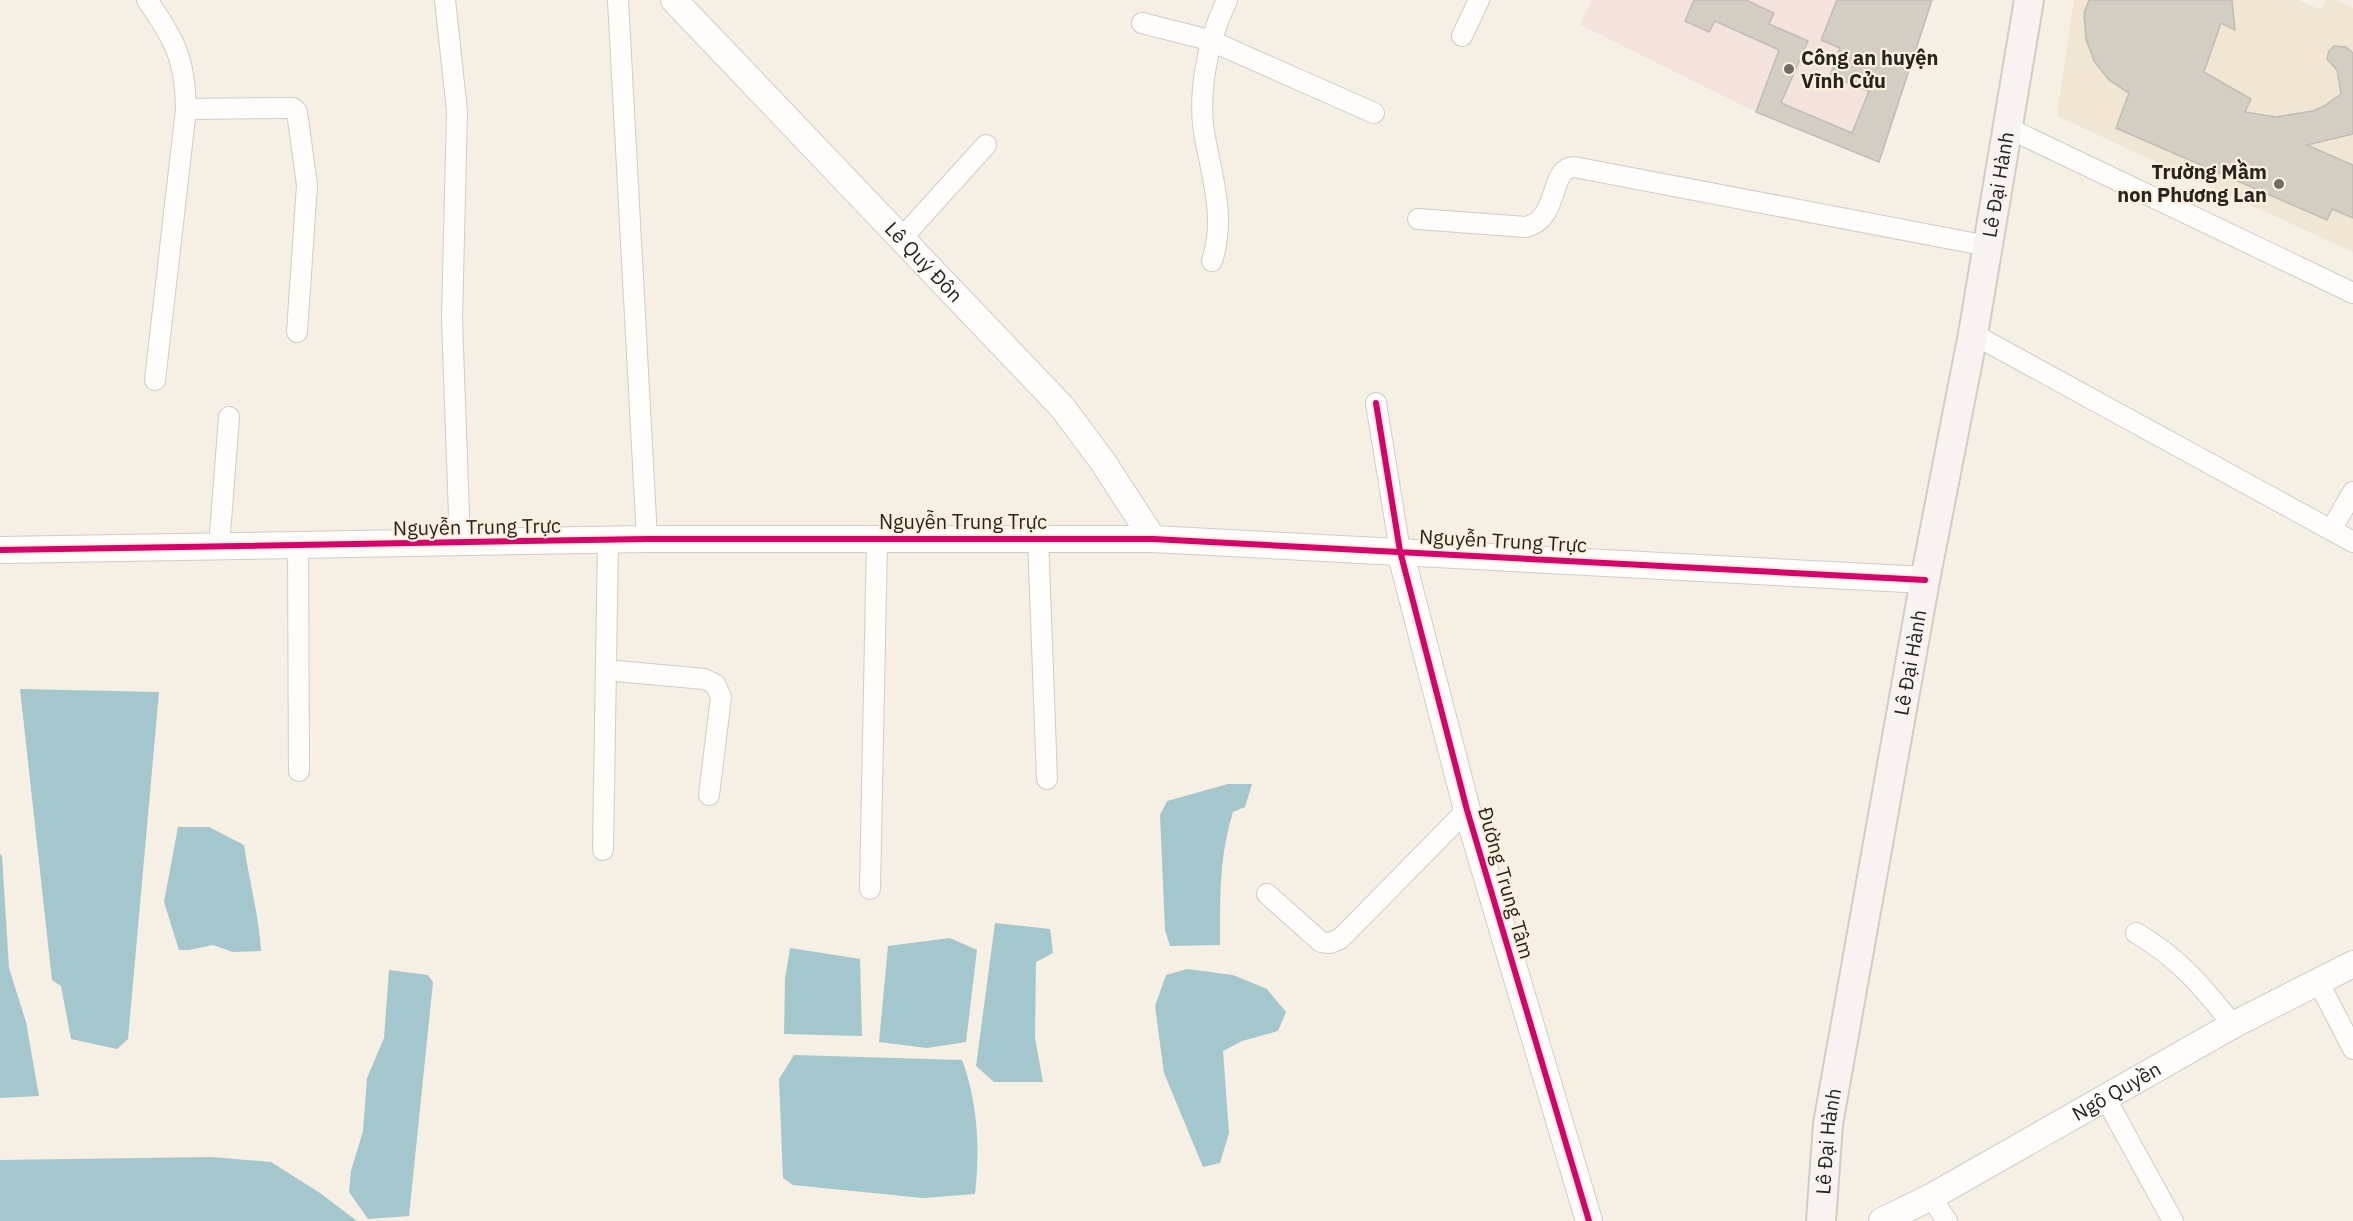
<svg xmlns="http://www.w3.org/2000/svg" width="2353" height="1221" viewBox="0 0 2353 1221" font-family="'IBM Plex Sans',sans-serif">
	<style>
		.commercial { fill: #f4e3da }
		.built { fill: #f0e6d3 }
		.water { fill: #a4c6cd }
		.building { fill: #d4cdc1; stroke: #c0bcb4; stroke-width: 1.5 }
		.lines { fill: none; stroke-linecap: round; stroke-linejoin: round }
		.minor-casing { stroke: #d1cdc4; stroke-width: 22 }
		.tertiary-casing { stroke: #d1cdc4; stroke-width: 28 }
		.secondary-casing { stroke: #d1cdc4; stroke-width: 32 }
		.minor { stroke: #fefdfb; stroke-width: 20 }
		.tertiary { stroke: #fefdfb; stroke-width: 26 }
		.secondary { stroke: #f8f2f0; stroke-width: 28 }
		.cycleway-casing { stroke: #fbf0de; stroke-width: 10 }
		.cycleway { stroke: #d6006c; stroke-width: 6 }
		.poi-dot { fill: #706b63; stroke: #fbf0de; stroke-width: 2 }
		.labels { text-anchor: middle; stroke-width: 4.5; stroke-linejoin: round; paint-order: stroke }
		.poi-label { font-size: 20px; font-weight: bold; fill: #28241d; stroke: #fbf0de; text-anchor: start }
		.street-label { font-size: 20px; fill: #28241d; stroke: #fbf0de }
	</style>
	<rect width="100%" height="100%" fill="#f5efe4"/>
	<!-- commercial -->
	<path class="commercial" d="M1592,0H1932L1879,162L1756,112L1580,25Z"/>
	<!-- built -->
	<path class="built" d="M2074,0H2298L2321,10L2326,0H2336L2353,8V252L2057,116Z"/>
	<!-- water -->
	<path class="water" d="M20,689L159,692L128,1039L117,1049L71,1039L61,986L52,980Z
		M1228,784H1252L1245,807L1233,812C1219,856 1220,899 1220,945L1170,946L1165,930L1160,815L1167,801Z
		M178,827H209L244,845C249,881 259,915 261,951L233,952L213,945L189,950H179L164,902Z
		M0,854L2,856L9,968L26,1022L39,1096L0,1098Z
		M995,923L1050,929L1053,953L1036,962L1035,1038L1043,1082H994L976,1066Z
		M950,938L977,950L966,1042L927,1048L879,1042L888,946Z
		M790,948L860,959L862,1036L784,1034L785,979Z
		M1187,969L1233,975L1267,989L1286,1012L1278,1031L1242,1041L1223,1051L1229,1133L1220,1163L1203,1167L1164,1073L1155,1006L1166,975Z
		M389,970L428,975L433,982L409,1216L368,1219L349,1192L351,1171L363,1131L367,1078L384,1038Z
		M794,1055L962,1060C978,1102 980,1150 975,1194L923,1198L793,1185L783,1178L779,1079Z
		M211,1157L271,1162L320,1193L357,1221H0V1160Z"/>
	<!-- building -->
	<path class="building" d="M1694,0H1746L1774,13L1769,24L1808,41L1781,103L1852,133L1869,91L1830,76L1840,48L1821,40L1837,0H1932L1879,162L1756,112L1779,50L1715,21L1709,32L1685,21Z
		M2089,0H2232L2235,30L2221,23L2204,72L2251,99L2245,112L2276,117L2313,111L2324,106L2341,94L2337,70L2327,59L2329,51L2334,46L2346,47L2353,53V134L2307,145L2353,165V218L2332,209L2327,220L2116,128L2129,93L2109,80L2094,61L2086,39L2084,14Z"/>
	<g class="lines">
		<defs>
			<path id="minor" d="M147,0C175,40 185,59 186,109L155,380
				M445,0L457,111L452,319L460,544
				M618,0L647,539
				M1142,23L1209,40L1374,113
				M1462,36L1479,0
				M186,109L283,108H293L297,112L307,185L297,332
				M2008,128L2353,293
				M1418,219L1526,227C1561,218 1548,168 1574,167L1988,246
				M901,239L986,145
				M1212,261C1225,221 1214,183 1206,143C1196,98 1207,41 1227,0
				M1973,334L2353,542
				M1376,403L1400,551
				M2331,530L2353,492
				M1038,538L1047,779
				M219,546L229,417
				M298,547L299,771
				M606,670L704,679L715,684L721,697L709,795
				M603,850L608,541
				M870,889L877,539
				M1267,894L1321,942L1330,943L1340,939L1467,810
				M2136,933C2178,957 2203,987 2233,1025
				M2319,983L2353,1049
				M2106,1099L2173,1221
				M1931,1197L1947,1221"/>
			<g id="tertiary">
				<path id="s1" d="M674,0L1062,407L1103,462L1153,539"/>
				<path d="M0,550L647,539H1153L1925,580"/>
				<path d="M1400,551L1467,810L1589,1221"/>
				<path id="s2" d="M1882,1221L1931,1197L2233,1025L2353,964"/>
			</g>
			<g id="secondary">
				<path id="s3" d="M1821,1221L1828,1124L1925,580L1973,334L2029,0"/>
			</g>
		</defs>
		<!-- minor casing -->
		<use href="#minor" class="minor-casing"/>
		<!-- tertiary casing -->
		<use href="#tertiary" class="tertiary-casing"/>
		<!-- secondary casing -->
		<use href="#secondary" class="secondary-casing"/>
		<!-- minor -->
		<use href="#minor" class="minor"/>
		<!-- tertiary -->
		<use href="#tertiary" class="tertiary"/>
		<!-- secondary -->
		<use href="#secondary" class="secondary"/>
		<defs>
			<path id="cycleway" d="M1376,403L1400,551L1467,810L1589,1221
				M0,550L647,539H1153L1925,580"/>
		</defs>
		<!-- cycleway casing -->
		<use href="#cycleway" class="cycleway-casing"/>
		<!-- cycleway -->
		<use href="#cycleway" class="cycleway"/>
	</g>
	<!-- markers -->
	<g class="poi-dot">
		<circle cx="1789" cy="69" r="6"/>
		<circle cx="2279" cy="184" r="6"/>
	</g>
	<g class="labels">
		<!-- poi labels -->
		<g class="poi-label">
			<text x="1801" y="65">Công an huyện<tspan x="1801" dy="23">Vĩnh Cửu</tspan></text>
			<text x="2267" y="179" text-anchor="end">Trường Mầm<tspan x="2267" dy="23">non Phương Lan</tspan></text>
		</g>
		<!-- street labels -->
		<g class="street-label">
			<text dy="7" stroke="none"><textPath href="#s3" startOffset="1052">Lê Đại Hành</textPath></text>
			<text dy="7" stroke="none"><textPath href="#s1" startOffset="362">Lê Quý Đôn</textPath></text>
			<text x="963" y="529">Nguyễn Trung Trực</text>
			<text transform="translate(477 527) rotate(-1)" y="7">Nguyễn Trung Trực</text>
			<text transform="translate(1503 541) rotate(3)" y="7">Nguyễn Trung Trực</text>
			<text dy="7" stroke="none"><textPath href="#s3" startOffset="566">Lê Đại Hành</textPath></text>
			<text transform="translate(1506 883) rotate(74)" y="7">Đường Trung Tâm</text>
			<text dy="7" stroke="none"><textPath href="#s2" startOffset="268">Ngô Quyền</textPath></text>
			<text dy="7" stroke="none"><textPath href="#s3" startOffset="80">Lê Đại Hành</textPath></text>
		</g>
	</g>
</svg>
